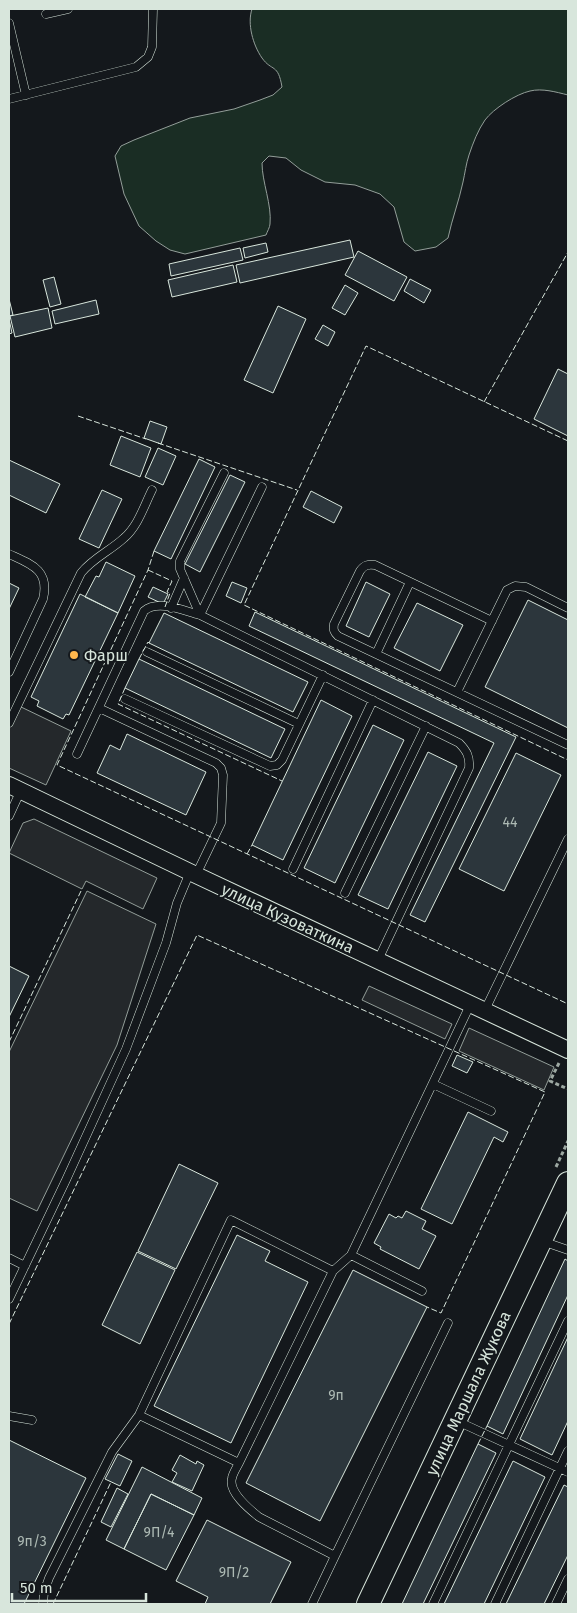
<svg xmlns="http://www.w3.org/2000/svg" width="577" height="1613" viewBox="0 0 577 1613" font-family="'Fira Sans',sans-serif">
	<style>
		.green { fill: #1a2d24; stroke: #939e99 }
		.parking { fill: #24282b; stroke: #939e99 }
		.building { fill: #2c363c; stroke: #d8e6dc }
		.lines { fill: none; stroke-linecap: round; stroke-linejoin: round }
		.lane-casing { stroke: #d8e6dc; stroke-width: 9 }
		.street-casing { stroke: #d8e6dc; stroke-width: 18 }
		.secondary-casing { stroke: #d8e6dc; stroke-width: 24 }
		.path { stroke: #9da8a2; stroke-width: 3; stroke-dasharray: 4 2.5; stroke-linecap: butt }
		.lane { stroke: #14181c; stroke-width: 8 }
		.street { stroke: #14181c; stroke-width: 16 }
		.secondary { stroke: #14181c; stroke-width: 22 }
		.fence { stroke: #d8e6dc; stroke-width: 1; stroke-dasharray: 6 2.5; stroke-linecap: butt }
		.poi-dot { fill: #ffb74d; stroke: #14181c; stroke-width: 2 }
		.labels { text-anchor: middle; stroke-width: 4; stroke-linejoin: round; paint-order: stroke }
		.number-label { font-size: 14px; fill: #adbab4 }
		.poi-label { font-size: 16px; fill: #d8e6dc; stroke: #14181c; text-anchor: start }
		.street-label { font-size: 16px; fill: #d8e6dc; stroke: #14181c }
	</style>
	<rect width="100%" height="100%" fill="#14181c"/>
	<!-- green -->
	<path class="green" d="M252,9H568V95C556,92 542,88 530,91C516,94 493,109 485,120C478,130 473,143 469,155C466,164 465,173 463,182C459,201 452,219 448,238L436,247L415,251L404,242L394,207L380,194L355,185L325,182L301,170L286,158L269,156L262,163C262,182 272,205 270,224C270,227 267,232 266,235L185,254L170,250L156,241L139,226L124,194L115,156L121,146L134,140L190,118L234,109L260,100L273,95L282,87C278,63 272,72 262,58C253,45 247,24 252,9Z"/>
	<!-- parking -->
	<path class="parking" d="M19,706L71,731L46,785L9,768V728Z
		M34,819L157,878L143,909L86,881L82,889L9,853L23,823Z
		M87,891L156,924L117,1045L37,1211L9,1198V1052Z
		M369,986L452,1024L445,1039L362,1000Z
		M469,1028L554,1067L544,1090L459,1051Z"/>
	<!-- building -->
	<path class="building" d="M350,240L354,257L240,283L236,265Z
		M266,243L268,252L245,258L243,248Z
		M240,248L243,260L171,276L169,264Z
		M358,251L407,277L394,301L345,275Z
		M233,265L237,282L172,297L168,280Z
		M54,277L61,304L50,307L43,280Z
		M410,279L431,290L424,303L404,291Z
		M345,285L358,293L345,315L332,308Z
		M9,299L13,315L9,316Z
		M96,300L99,314L55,324L52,311Z
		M278,306L306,319L273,393L244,380Z
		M48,308L52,328L15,337L10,316Z
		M9,319L12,333L9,334Z
		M323,325L335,332L328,346L315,339Z
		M558,369L568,374V436L534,419Z
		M150,421L167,427L161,444L144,438Z
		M121,436L151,448L140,477L110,465Z
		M158,448L176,456L163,485L145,477Z
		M199,459L215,467L171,559L154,551Z
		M9,460L60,484L46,513L9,495Z
		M230,475L245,482L200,572L185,564Z
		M102,490L122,499L99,548L79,539Z
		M311,491L342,507L334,523L303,507Z
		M106,562L135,576L118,613L85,597L96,576L99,577Z
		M232,582L247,588L241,603L226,596Z
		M366,582L390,594L369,637L346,626Z
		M9,583L19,588L9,609Z
		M153,587L168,594L163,604L148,597Z
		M80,594L118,613L69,715L66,714L63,719L37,706L39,701L31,697Z
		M528,600L568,620V728L485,687Z
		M417,603L463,625L440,671L394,648Z
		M255,612L516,737L425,922L410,915L494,743L249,626Z
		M164,613L308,682L293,712L149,643Z
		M139,659L285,729L271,758L125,688Z
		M321,700L352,716L283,860L252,845Z
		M373,725L404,740L335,883L304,868Z
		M127,734L206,772L186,815L97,773L110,745L120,750Z
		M428,752L457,766L388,909L358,895Z
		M516,753L561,775L504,891L459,869Z
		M9,966L29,976L9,1017Z
		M457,1055L473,1062L467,1073L452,1066Z
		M468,1112L508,1132L503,1142L494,1137L452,1224L421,1209Z
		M179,1164L218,1183L176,1269L138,1251Z
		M406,1211L426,1221L422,1229L436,1236L419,1269L380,1249L381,1247L374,1243L389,1214L396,1218L398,1216L402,1218Z
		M237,1235L270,1251L265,1261L308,1282L231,1443L154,1406Z
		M137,1252L175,1270L140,1344L102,1325Z
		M565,1259L568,1261V1295L503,1434L487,1426Z
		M353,1270L427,1307L320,1521L246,1483Z
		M568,1337V1421L552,1455L520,1439Z
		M9,1440L86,1478L24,1604H9Z
		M478,1444L496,1453L423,1604H402Z
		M118,1454L132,1461L120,1486L105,1479Z
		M180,1455L196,1464L197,1461L204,1465L192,1491L172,1482L177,1473L172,1470Z
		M513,1461L545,1477L484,1604H444Z
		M142,1467L202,1498L194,1515L151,1494L124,1549L106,1540Z
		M564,1485L568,1487V1555L544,1604H506Z
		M117,1488L128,1494L111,1527L101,1522Z
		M151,1494L194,1515L166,1570L124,1549Z
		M207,1520L291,1562L270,1604H205L208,1597L176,1581Z"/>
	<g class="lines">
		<defs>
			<path id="lane" d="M46,14L68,9
				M9,23L26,95
				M9,99L136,67L148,57L152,47L153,9
				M224,473L180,561V569L200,615L459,743C467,751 470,757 469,768L378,960
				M9,554C31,564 50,570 43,599L9,672
				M171,608L184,578
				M492,621L375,565C368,564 364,565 360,571L334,624C333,630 334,632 338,636L568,745
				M147,652L299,724
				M376,654L410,582
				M457,692L507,590L515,586L526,587L568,608
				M125,699L270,766L277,765L282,760L323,675
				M99,708L216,763L221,768L223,775L221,823L196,875
				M9,723L81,573C93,558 110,551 124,538C138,526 144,506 152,490
				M77,754L144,611C158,599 184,611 200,615L262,487
				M9,816L21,790
				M293,869L373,700
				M345,893L426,726
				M485,1010L568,839
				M433,1084L491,1111
				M542,1241L568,1250
				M351,1255L422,1291
				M9,1258L25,1266
				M9,1299L66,1180L126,1049L166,943L177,903L190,872
				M139,1415L239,1463L333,1271L351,1255L471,1003
				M9,1416L32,1420
				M457,1421L568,1472
				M239,1463C237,1467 233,1473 232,1478C228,1492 249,1509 259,1517L335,1556L312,1604
				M335,1556L448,1323
				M43,1604L44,1592L49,1578L112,1452L139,1415L231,1220L333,1271
				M433,1604L568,1321
				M495,1604L568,1451
				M556,1604L568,1579"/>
			<path id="street" d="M9,785L196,875L568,1050"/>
			<path id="secondary" d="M368,1604L568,1183"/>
		</defs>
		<!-- lane casing -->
		<use href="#lane" class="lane-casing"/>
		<!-- street casing -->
		<use href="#street" class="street-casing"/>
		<!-- secondary casing -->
		<use href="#secondary" class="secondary-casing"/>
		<!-- path -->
		<path class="path" d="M559,1063L550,1081L568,1089
			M556,1167L568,1141"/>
		<!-- lane -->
		<use href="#lane" class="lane"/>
		<!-- street -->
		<use href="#street" class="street"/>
		<!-- secondary -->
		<use href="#secondary" class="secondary"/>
		<!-- fence -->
		<path class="fence" d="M484,402L568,252
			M78,416L146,439
			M568,441L366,346L244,605L568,760
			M158,443L297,490
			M154,551L148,570L57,765L568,1004
			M148,570L172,581L167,592L170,593L165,607
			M139,659L148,642L149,643
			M125,688L118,704L282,781
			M247,854L252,845
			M9,1042L81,891
			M9,1324L197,935L545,1092L441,1313L427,1307
			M478,1444L487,1426
			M53,1604L111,1482"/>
	</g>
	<!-- markers -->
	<circle class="poi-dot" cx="74" cy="655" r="5"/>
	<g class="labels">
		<!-- number labels -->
		<g class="number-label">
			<text x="510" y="827">44</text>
			<text x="336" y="1400">9п</text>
			<text x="159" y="1537">9П/4</text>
			<text x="32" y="1546">9п/3</text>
			<text x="234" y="1577">9П/2</text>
		</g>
		<!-- poi labels -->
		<g class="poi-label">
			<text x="84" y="661">Фарш</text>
		</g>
		<!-- street labels -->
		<g class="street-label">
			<text transform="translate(288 918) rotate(25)" y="6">улица Кузоваткина</text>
			<text transform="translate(468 1393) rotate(-65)" y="6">улица Маршала Жукова</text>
		</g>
	</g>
	<!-- border -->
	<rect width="577" height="1613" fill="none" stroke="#d8e6dc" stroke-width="20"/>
	<!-- scale -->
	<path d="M12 1593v8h134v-8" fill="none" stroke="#d8e6dc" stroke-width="2.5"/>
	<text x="20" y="1593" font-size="15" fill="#d8e6dc" stroke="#14181c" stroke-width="4" paint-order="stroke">50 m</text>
</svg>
